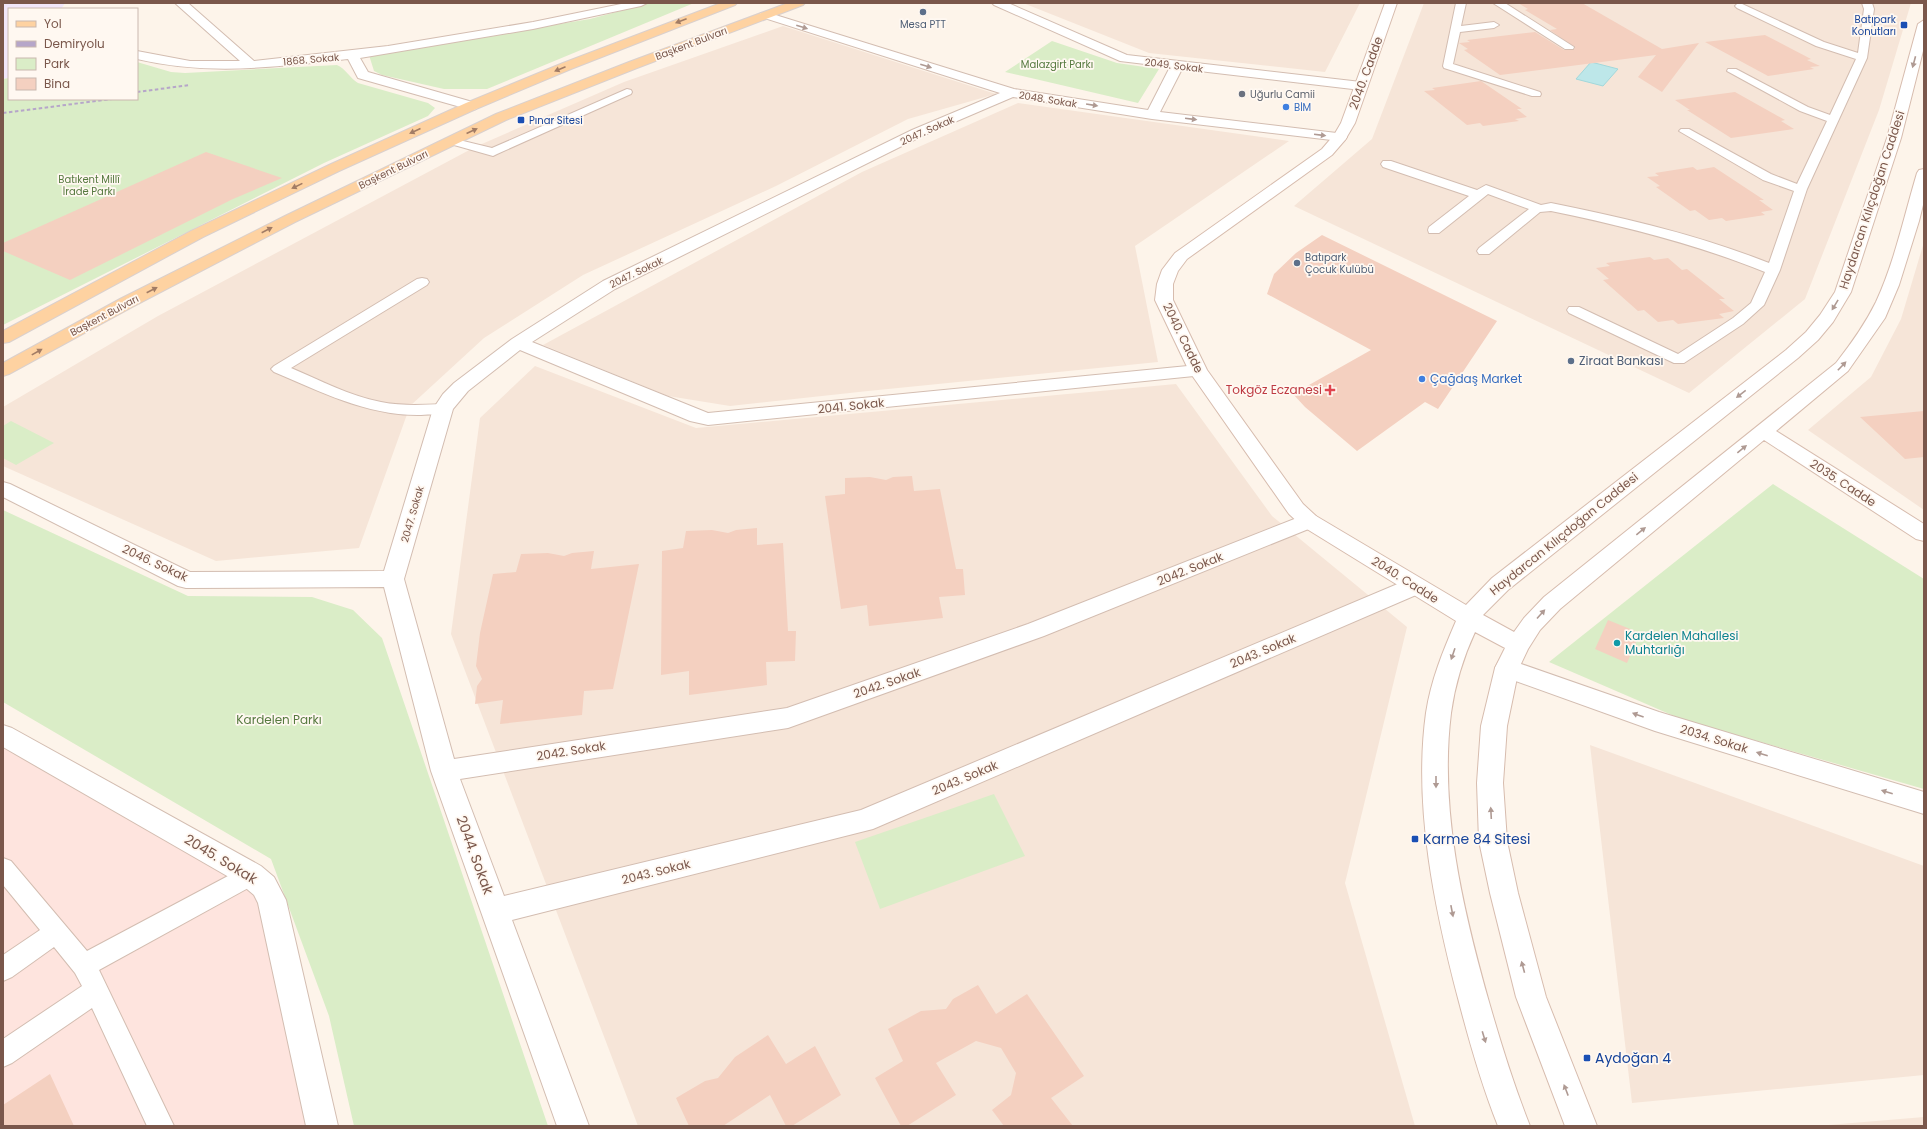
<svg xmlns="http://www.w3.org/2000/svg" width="1927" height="1129" viewBox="0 0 1927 1129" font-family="Poppins,sans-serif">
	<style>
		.residential { fill: #f6e5d8 }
		.commercial { fill: #fee4de }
		.education { fill: #f1e6fa }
		.green { fill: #daedc7 }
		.water { fill: #bde7e9; stroke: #a2d8db }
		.building { fill: #f4d0c0 }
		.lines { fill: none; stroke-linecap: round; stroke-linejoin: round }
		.lane-casing { stroke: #d3bdb1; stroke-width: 2 }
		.street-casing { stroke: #d3bdb1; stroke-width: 2 }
		.secondary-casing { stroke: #d7bcae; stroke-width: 2 }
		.primary-casing { stroke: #dad0cd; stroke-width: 2 }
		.lane { fill: #fff; fill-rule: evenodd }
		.street { fill: #fff; fill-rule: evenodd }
		.secondary { fill: #fff; fill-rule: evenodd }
		.primary { fill: #fed2a1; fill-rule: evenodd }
		.rail { stroke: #b6a6c9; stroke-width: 2; stroke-dasharray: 3.5 2.5; stroke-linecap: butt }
		.oneway { fill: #a27c65 }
		.oneway2 { fill: #af9a93 }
		.service-dot { fill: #5c6f8a; stroke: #fff8f1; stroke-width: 1.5 }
		.transit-dot { fill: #1a4fb4; stroke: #fff8f1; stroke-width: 1.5 }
		.worship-dot { fill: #6b7280; stroke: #fff8f1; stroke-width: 1.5 }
		.shop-dot { fill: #3f7fe0; stroke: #fff8f1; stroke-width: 1.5 }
		.health-dot { fill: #e0444e; stroke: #fff8f1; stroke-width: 1.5 }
		.culture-dot { fill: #0f9aa8; stroke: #fff8f1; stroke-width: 1.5 }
		.labels { text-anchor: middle; stroke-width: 3.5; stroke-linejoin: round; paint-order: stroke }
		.far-transit-label { font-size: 10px; fill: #164399; stroke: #fff8f1; text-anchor: end }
		.far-service-label { font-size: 10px; fill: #4e5e75; stroke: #fff8f1 }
		.far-street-label { font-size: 10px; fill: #7a574b; stroke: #fff8f1 }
		.far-park-label { font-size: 10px; fill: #577a40; stroke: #fff8f1 }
		.far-worship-label { font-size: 10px; fill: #5b616d; stroke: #fff8f1; text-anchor: start }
		.far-shop-label { font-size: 10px; fill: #366cbe; stroke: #fff8f1; text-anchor: start }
		.street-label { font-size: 12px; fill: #7a574b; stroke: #fff8f1 }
		.service-label { font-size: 12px; fill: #4e5e75; stroke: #fff8f1; text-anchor: start }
		.shop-label { font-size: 12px; fill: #366cbe; stroke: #fff8f1; text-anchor: start }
		.health-label { font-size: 12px; fill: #be3a42; stroke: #fff8f1; text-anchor: end }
		.culture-label { font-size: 12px; fill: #0d838f; stroke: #fff8f1; text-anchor: start }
		.park-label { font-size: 12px; fill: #577a40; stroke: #fff8f1 }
		.near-transit-label { font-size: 14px; fill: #164399; stroke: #fff8f1; text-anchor: start }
		.near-street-label { font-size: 14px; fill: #7a574b; stroke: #fff8f1 }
	</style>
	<rect width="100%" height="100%" fill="#fdf4ea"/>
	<!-- residential -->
	<path class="residential" d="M1023,3H1360L1325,72L1149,53Z
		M1424,3H1911L1879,110L1805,299L1689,393L1294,206L1372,139Z
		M783,26L996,94L908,119L776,186L583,275L484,338L410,406L359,548L216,561L3,466V407L158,316L475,147L624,82Z
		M1018,103L1289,141L1135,246L1158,362L868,391L730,406L668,396L543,345L862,172Z
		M1924,242V510L1808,430L1871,377L1901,319Z
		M535,366L696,428L1176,384L1272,516L1407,627L1345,883L1415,1126H638L451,634L480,418Z
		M1590,745L1924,866V1075L1632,1103Z
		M1924,1117V1126H1816Z"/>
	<!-- commercial -->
	<path class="commercial" d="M3,735L251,875L322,1126H3Z"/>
	<!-- education -->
	<path class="education" d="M3,3H65L61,9H9V78L3,79Z"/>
	<!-- green -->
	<path class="green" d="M650,3H694L487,89H444L382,75L374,71L369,55L590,19Z
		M1052,41L1117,63L1159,69L1138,103L1005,72Z
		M137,62L171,72L185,73L337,65C346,69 350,78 358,83L428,103L435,108L428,116L324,163L3,325V79L9,78V99H137Z
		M11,421L54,443L16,465L3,458V426Z
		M1773,484L1924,579V789L1681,719L1549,662Z
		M3,510L188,596L312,597L353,610L382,638L548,1126H354L329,1016L271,859L3,702Z
		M994,794L1025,856L880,909L855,842Z"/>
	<!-- water -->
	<path class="water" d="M1591,62L1618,69L1603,86L1576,79Z"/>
	<!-- building -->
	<path class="building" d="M1518,3H1582L1662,49L1699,43L1662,92L1638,77L1656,55L1500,75L1464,50L1468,49L1459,43L1470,42L1467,40L1535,32L1564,50H1573L1575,48L1550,30L1557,29L1525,10L1528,9Z
		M1765,35L1811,59L1807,60L1820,66L1810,67L1814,69L1768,76L1705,42Z
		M1481,81L1522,109H1517L1527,117L1515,119L1519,121L1483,126L1480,123L1467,125L1424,91L1435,90L1432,88Z
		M1735,92L1785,120L1781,121L1794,129L1731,138L1687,110H1690L1675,100Z
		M206,152L282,178L233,199L70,280L3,251V243Z
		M1693,167L1697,170L1714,167L1764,200H1759L1773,210L1761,212L1765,215L1726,221L1722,218L1709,220L1695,210L1690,211L1656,187L1660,186L1647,177L1659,176L1655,173Z
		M1322,235L1497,321L1438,409L1425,402L1357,451L1305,407L1293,394L1371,350L1267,294L1274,274L1296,253Z
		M1650,257L1654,260L1668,258L1682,270L1687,269L1725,299H1719L1734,311L1719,314L1724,318L1678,324L1673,320L1658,322L1644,310L1638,311L1603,280L1609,279L1596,268L1610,266L1606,263Z
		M1924,411V457L1905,459L1860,417Z
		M912,476L914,491L940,489L956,569H963L965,595L939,597L943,618L869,626L867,605L841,609L825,496L845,494V478L870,477L886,480L893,477Z
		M757,528V545L783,543L788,631H796L795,661L766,662L767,685L689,695V671L661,675L662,551L683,548L686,531L712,530L728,533L736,530Z
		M594,551L591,569L639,564L613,689L584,691L582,715L500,724L503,700L475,704L477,686L482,679L476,666L480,633L493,574L516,572L521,554L548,553L564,556L572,553Z
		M1608,620L1640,633L1627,663L1595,649Z
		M978,985L996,1014L1027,994L1084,1076L1051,1098L1073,1126H1004L992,1110L1011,1095L1016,1073L1001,1048L976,1041L936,1063L956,1095L907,1126H901L875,1078L903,1061L888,1029L921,1011L946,1009L953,999Z
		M768,1035L786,1064L815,1046L841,1095L792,1126H786L770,1095L723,1126H689L676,1098L705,1081L718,1078L735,1057Z
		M50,1074L74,1126H3V1105Z"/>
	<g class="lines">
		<defs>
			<path id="lane" d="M1456,3H1466L1461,26L1494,22L1499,25L1494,28L1460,32L1453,64L1540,92L1541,94L1540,96H1532L1444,68L1443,66Z
				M1493,3H1505L1574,47L1573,49H1565Z
				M1740,3L1824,42L1858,53L1864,9L1862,3H1872L1874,9L1867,58L1807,189L1780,270L1764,305L1743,324L1684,363H1674L1569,313L1567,310L1569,307H1579L1678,354L1733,318L1751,303L1765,272C1696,244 1624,226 1551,211L1540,212L1489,254H1479L1477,251L1479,248L1529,209L1488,194L1439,233H1429L1428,230L1429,227L1469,196L1383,167L1381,164L1383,161H1391L1477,190L1486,185L1541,205L1551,203C1625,218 1699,235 1769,263L1794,191L1763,180L1679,131L1681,129H1689L1771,174L1797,184L1827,121L1800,111L1727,71L1728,69H1736L1808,107L1830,115L1856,59L1816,46L1737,8L1735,6L1737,4Z
				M627,89L631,90L632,92L631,94L497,154L493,156L447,143L445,141L451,138L492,148Z
				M422,278L427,279L429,282L427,285L291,368C320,380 349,396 381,402C401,406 422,405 443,404L449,406L451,409L449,412C440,415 430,414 421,415C367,416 322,392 274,372L271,369L274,366L417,279Z
				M3,858L11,861L87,951L243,868L251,865L259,868L262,875L259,882L99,970L174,1126H147L92,1008L12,1063L3,1067V1039L82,986L75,973L54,947L12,977L3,981V955L40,930L3,885Z"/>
			<path id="street" d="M175,3H188L254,61L388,46L533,22L626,3H647L641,6L533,29L360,58L368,72L476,103L478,106L476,109L471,110L358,78L348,59C274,67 210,76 137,59V51L190,61H240Z
				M992,3H1008L1127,55L1361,82L1366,83L1368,86L1366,89L1361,90L1182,69L1160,112L1345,134L1347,137L1345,140L1340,141L1152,119L1013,97L922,136L615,289L532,342L708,413L1198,365L1204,367L1207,371L1204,375L708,425L690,421L520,350L468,391L453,409L404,579L454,759L787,708L1028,624L1302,516L1309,514L1316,516L1320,521L1316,526L1044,636L788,728L460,779L504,896L861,810L1407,580L1415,578L1423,580L1426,586L1423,592L873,829L512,920L589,1126H557L431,771L384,587L186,588L178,586L3,497V482L10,484L190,572L384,571L433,409L443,394L454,383L512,339L603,281L912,130L1000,93L761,17L759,15L761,13H769L1014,89L1148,110L1170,67L1120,61L994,5Z
				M1507,659L1659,712L1924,792V814L1655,731L1499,675L1495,668L1499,661Z
				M3,725L12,728L261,866L274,877L286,900L338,1126H306L258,903L254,895L241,884L3,747Z"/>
			<path id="secondary" d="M1385,3H1397L1355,123L1345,140L1332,155L1187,259L1178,271L1173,284V300L1207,370L1303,504L1316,516L1466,605L1492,578L1786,350L1806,332L1820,315L1835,292L1887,138L1918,24L1924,20V47L1901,138L1851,292L1833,322L1818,340L1798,358L1508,590L1483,615L1514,632L1524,618L1544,597L1836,363C1851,344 1865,324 1876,302C1895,261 1904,216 1917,173L1919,170L1924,169V201L1919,221L1899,285L1885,318L1848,371L1776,431L1924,524V541L1916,539L1764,440L1560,609L1540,630L1528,649L1519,668L1507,726L1503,783L1507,841L1518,893L1546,997L1597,1126H1565L1516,997L1490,893L1479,841L1477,783L1481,726L1495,668L1505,648L1475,632C1463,658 1455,684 1451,713C1439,809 1463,910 1489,1002C1501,1044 1514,1086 1530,1126H1498C1482,1086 1470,1044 1459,1002C1435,911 1413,807 1426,713C1431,680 1443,651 1456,621L1302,526L1289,514L1189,371L1155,300L1157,284L1162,270L1175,253L1322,149L1334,135L1341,123Z"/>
			<path id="primary" d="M721,3H737L735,5L571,69L476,109L339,171L203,237L9,342L3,343V331L191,231L329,165L466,103L563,63Z
				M788,3H805L803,5L637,68L506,120L295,222L132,307L9,374L3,376V363L120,299L285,216L496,114L629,62Z"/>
		</defs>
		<!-- lane casing -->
		<use href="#lane" class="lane-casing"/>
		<!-- street casing -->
		<use href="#street" class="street-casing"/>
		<!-- secondary casing -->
		<use href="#secondary" class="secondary-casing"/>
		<!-- primary casing -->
		<use href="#primary" class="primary-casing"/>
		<!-- lane -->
		<use href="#lane" class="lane"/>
		<!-- street -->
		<use href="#street" class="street"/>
		<!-- secondary -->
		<use href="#secondary" class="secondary"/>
		<!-- primary -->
		<use href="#primary" class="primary"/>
		<!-- rail -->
		<path class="rail" d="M137,92L190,85
			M3,113L112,99"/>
	</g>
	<!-- one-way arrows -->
	<defs><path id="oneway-solid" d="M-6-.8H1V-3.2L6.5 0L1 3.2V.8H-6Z"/></defs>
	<g class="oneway">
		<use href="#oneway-solid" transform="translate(681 21) rotate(159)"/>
		<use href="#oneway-solid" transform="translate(560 69) rotate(157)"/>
		<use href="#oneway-solid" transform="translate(415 131) rotate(156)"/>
		<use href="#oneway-solid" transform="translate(472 131) rotate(-25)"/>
		<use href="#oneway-solid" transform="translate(297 186) rotate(154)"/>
		<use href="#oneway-solid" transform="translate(267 230) rotate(-27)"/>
		<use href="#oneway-solid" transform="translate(152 290) rotate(-27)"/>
		<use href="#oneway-solid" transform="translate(37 352) rotate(-29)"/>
	</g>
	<g class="oneway2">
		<use href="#oneway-solid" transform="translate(802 27) rotate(17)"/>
		<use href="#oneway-solid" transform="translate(1914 62) rotate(105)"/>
		<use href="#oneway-solid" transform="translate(926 66) rotate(17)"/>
		<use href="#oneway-solid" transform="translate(1092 105) rotate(9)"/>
		<use href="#oneway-solid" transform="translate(1191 119) rotate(7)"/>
		<use href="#oneway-solid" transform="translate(1320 135) rotate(7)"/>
		<use href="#oneway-solid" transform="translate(1835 305) rotate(121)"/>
		<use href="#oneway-solid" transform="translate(1842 366) rotate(-46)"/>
		<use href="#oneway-solid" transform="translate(1741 394) rotate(142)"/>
		<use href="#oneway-solid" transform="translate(1742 449) rotate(-39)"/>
		<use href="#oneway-solid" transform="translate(1641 531) rotate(-39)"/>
		<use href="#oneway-solid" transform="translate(1541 614) rotate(-48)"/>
		<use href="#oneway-solid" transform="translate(1453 654) rotate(109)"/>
		<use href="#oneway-solid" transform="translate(1638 715) rotate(-160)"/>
		<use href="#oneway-solid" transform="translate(1762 754) rotate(-163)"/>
		<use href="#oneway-solid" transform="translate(1436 782) rotate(90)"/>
		<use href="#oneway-solid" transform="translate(1887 792) rotate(-163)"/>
		<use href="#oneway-solid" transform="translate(1491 813) rotate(-93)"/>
		<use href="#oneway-solid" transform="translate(1452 911) rotate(79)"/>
		<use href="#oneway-solid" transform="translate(1523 967) rotate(-105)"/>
		<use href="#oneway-solid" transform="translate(1484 1037) rotate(73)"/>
		<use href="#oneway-solid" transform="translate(1566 1090) rotate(-111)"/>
	</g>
	<!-- markers -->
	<g class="service-dot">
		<circle cx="923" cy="12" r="4"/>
		<circle cx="1297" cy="263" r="4"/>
		<circle cx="1571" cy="361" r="4"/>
	</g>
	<g class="transit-dot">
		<rect x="1900" y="21" width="8" height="8" rx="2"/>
		<rect x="517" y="116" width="8" height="8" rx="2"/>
		<rect x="1411" y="835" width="8" height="8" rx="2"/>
		<rect x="1583" y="1054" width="8" height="8" rx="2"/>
	</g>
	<circle class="worship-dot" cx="1242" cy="94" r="4"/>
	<g class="shop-dot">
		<circle cx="1286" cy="107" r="4"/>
		<circle cx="1422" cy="379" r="4"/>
	</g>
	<path class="health-dot" d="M1328 384h4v4h4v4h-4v4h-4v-4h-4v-4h4z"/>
	<circle class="culture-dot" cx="1617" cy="643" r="4"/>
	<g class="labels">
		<!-- far-transit labels -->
		<g class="far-transit-label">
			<text x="1896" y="23">Batıpark<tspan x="1896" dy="12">Konutları</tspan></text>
			<text x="529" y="124" text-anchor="start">Pınar Sitesi</text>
		</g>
		<!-- far-service labels -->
		<g class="far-service-label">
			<text x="923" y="28">Mesa PTT</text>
			<text x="1305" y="261" text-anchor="start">Batıpark<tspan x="1305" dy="12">Çocuk Kulübü</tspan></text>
		</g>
		<!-- far-street labels -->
		<g class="far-street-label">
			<text transform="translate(691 43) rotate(-21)" y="4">Başkent Bulvarı</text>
			<text transform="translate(311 59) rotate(-5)" y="4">1868. Sokak</text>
			<text transform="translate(1174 65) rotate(7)" y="4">2049. Sokak</text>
			<text transform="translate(1048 99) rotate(9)" y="4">2048. Sokak</text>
			<text transform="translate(927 130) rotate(-24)" y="4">2047. Sokak</text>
			<text transform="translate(393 169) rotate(-26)" y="4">Başkent Bulvarı</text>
			<text transform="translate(636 272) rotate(-26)" y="4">2047. Sokak</text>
			<text transform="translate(104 315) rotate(-28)" y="4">Başkent Bulvarı</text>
			<text transform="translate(412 514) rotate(-74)" y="4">2047. Sokak</text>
		</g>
		<!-- far-park labels -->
		<g class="far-park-label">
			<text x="1057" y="68">Malazgirt Parkı</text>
			<text x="89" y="183">Batıkent Millî<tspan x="89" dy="12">İrade Parkı</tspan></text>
		</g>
		<!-- far-worship labels -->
		<g class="far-worship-label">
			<text x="1250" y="98">Uğurlu Camii</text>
		</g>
		<!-- far-shop labels -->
		<g class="far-shop-label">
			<text x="1294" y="111">BİM</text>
		</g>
		<!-- street labels -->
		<g class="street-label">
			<text transform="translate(1366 73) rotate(-70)" y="4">2040. Cadde</text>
			<text transform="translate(1872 200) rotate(-72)" y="4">Haydarcan Kılıçdoğan Caddesi</text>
			<text transform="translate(1183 338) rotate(64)" y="4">2040. Cadde</text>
			<text transform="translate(851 406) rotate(-6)" y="4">2041. Sokak</text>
			<text transform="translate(1843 483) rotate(33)" y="4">2035. Cadde</text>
			<text transform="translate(1564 534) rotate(-39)" y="4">Haydarcan Kılıçdoğan Caddesi</text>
			<text transform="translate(155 563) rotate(25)" y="4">2046. Sokak</text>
			<text transform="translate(1190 569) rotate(-22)" y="4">2042. Sokak</text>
			<text transform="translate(1405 580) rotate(32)" y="4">2040. Cadde</text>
			<text transform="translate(1263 651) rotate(-23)" y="4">2043. Sokak</text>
			<text transform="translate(887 683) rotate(-19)" y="4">2042. Sokak</text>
			<text transform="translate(1714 739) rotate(17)" y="4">2034. Sokak</text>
			<text transform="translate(571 751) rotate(-9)" y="4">2042. Sokak</text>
			<text transform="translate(965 778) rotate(-23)" y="4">2043. Sokak</text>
			<text transform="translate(656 872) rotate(-14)" y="4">2043. Sokak</text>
		</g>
		<!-- service labels -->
		<g class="service-label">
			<text x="1579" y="365">Ziraat Bankası</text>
		</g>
		<!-- shop labels -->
		<g class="shop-label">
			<text x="1430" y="383">Çağdaş Market</text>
		</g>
		<!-- health labels -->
		<g class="health-label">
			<text x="1322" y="394">Tokgöz Eczanesi</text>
		</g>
		<!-- culture labels -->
		<g class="culture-label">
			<text x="1625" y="640">Kardelen Mahallesi<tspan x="1625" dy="14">Muhtarlığı</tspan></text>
		</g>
		<!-- park labels -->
		<g class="park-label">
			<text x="279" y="724">Kardelen Parkı</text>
		</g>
		<!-- near-transit labels -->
		<g class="near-transit-label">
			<text x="1423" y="844">Karme 84 Sitesi</text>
			<text x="1595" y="1063">Aydoğan 4</text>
		</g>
		<!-- near-street labels -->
		<g class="near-street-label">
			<text transform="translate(475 855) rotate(70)" y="5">2044. Sokak</text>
			<text transform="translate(221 859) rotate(31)" y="5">2045. Sokak</text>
		</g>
	</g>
	<!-- border -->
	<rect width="1927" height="1129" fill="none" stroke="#7a574b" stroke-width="8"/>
	<!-- legend -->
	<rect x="8" y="8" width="130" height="92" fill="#fff8f1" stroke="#cab8af"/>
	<rect x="16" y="21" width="20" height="6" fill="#fed2a1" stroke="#cab8af"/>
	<text x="44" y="28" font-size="12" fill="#7a574b">Yol</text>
	<rect x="16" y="41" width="20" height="6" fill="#b6a6c9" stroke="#cab8af"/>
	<text x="44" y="48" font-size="12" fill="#7a574b">Demiryolu</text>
	<rect x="16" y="58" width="20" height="12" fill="#daedc7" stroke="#cab8af"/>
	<text x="44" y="68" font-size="12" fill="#7a574b">Park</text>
	<rect x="16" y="78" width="20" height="12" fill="#f4d0c0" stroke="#cab8af"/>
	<text x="44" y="88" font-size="12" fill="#7a574b">Bina</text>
</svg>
